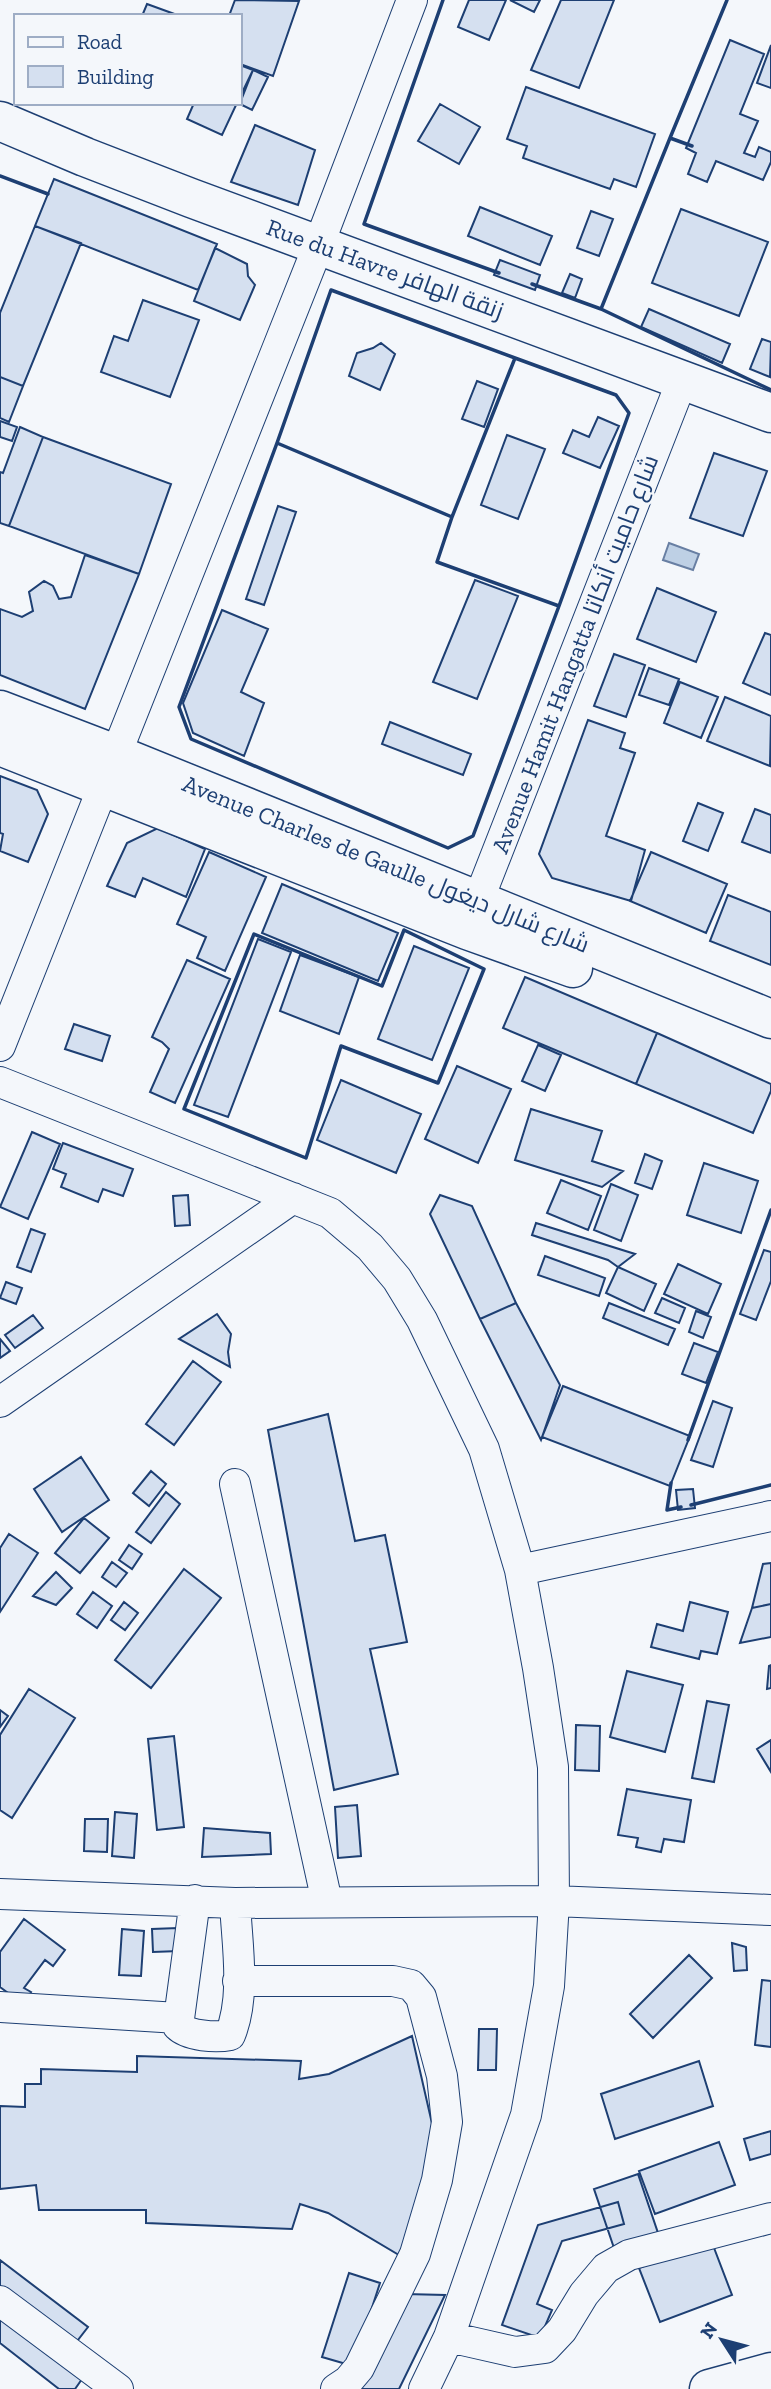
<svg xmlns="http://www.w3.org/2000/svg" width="771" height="2389" viewBox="0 0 771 2389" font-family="'Zilla Slab',Cairo,serif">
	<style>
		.water { fill: #bed0e5; stroke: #687fa3; stroke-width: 2 }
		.building { fill: #d5e0f0; stroke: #1d3f73; stroke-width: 2 }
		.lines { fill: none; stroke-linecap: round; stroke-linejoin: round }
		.minor-casing { stroke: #1d3f73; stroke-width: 32 }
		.major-casing { stroke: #1d3f73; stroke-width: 41 }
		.minor { stroke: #f4f7fb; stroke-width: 30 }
		.major { stroke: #f4f7fb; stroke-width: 38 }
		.wall { stroke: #1d3f73; stroke-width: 3.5 }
		.labels { text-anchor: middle; stroke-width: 5; stroke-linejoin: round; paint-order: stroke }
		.street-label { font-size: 24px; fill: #1d3f73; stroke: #f4f7fb }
	</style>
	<rect width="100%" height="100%" fill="#f4f7fb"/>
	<!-- water -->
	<path class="water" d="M669,543L699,554L693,570L663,560Z"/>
	<!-- building -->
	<path class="building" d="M235,0L299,1L273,76L240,64V16H229Z
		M469,0H506L489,40L458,27Z
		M510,0H540L534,12Z
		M561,0H614L579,88L531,70Z
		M147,4L180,16H142Z
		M730,40L764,54L740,114L758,121L744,153L755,157L759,147L771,152V162L763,180L716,161L707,182L688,174L696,153L686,148Z
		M771,45V88L757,83Z
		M240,65L253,70L240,97Z
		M253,70L268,77L252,110L238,103H240Z
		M526,87L655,134L636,187L614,179L610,189L523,158L527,146L507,139Z
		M194,103H237L222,135L187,119Z
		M440,104L480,127L459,164L418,141Z
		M255,125L315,150L298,205L231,182Z
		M54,179L217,244L198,290L35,226Z
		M480,207L552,236L540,265L468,236Z
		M681,209L768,242L739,316L652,283Z
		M591,211L613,219L599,256L577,248Z
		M35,226L81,243L23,386L0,377V313Z
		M215,248L247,264L248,276L255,285L240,320L194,301Z
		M500,260L540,275L535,290L494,275Z
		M570,274L582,279L575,298L562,293Z
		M143,300L199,320L170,397L101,372L114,336L128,341Z
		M649,309L730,344L722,363L641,327Z
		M762,339L771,342L770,377L750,369Z
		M381,343L395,354L380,390L349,376L357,353L373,348Z
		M0,377L23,386L9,422L0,418Z
		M477,381L498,389L484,427L462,419Z
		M598,417L619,426L600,468L563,453L573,430L589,437Z
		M0,421L17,427L12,441L0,437Z
		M20,427L43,437L9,526L0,523V472L3,473Z
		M507,435L545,449L518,519L481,505Z
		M43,437L171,484L139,574L9,526Z
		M714,453L767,471L743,536L690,518Z
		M278,506L296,512L264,605L246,599Z
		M85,555L139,574L85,709L0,675V609L22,617L33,611L29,592L44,581L53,586L59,599L71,597Z
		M475,580L518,596L477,699L433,682Z
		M657,588L716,612L696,662L637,639Z
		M222,610L268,629L241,692L264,703L244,756L193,733L183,703Z
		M765,633L771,635V695L743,683Z
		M614,654L645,665L626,717L594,706Z
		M649,668L679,679L669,705L639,695Z
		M680,682L718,697L701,738L664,723Z
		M725,697L771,716L770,766L707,741Z
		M588,720L625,733L620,748L635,753L606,836L645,850L631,901L552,878L539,854Z
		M390,722L471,754L463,775L382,744Z
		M0,776L37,790L48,814L28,862L0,851L3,834L0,833Z
		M698,803L723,813L708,851L683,841Z
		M755,809L771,815V853L742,842Z
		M158,828L205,849L186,897L143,878L135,897L107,886L127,843Z
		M209,852L266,877L225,971L197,958L206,937L177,924Z
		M651,852L727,884L706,933L630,901Z
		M282,884L398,933L378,981L262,933Z
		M728,895L771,912V965L710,941Z
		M258,939L291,952L228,1117L194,1105Z
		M414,946L469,968L432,1060L378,1039Z
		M300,955L359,977L339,1034L280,1011Z
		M187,960L230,979L175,1103L150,1092L169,1049L162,1042L152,1037Z
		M525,977L657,1033L636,1084L503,1028Z
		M74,1024L110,1036L102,1061L65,1049Z
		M657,1033L771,1084V1091L753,1133L636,1084Z
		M538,1045L561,1055L545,1091L522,1081Z
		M457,1066L511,1089L478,1163L425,1139Z
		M341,1080L421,1114L396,1173L317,1140Z
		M531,1109L602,1131L592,1161L623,1171L602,1187L515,1160Z
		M32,1132L60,1144L28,1219L0,1207Z
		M63,1143L133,1169L123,1196L103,1189L98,1202L61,1187L66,1174L53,1169Z
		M645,1154L662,1161L652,1189L635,1183Z
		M704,1163L758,1181L741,1233L687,1215Z
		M561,1180L601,1196L588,1230L547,1213Z
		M611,1184L638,1195L621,1241L594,1230Z
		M188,1195L190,1225L175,1226L173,1196Z
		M440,1195L472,1206L516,1303L480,1319L430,1214Z
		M536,1223L635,1254L618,1267L608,1260L532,1235Z
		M31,1229L45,1234L31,1272L17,1267Z
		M764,1250L771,1252V1281L756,1320L740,1314Z
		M545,1256L605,1278L599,1296L538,1275Z
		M678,1264L721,1284L708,1314L664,1294Z
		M618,1267L656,1284L644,1311L606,1293Z
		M6,1282L22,1288L16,1304L0,1298Z
		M662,1298L685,1308L679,1323L655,1313Z
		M516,1303L560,1385L541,1440L480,1319Z
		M609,1303L675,1329L668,1345L603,1318Z
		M696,1311L711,1317L703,1338L689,1332Z
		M217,1314L231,1334L228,1352L230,1367L179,1339Z
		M33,1315L43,1328L15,1348L5,1335Z
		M0,1339L10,1351L0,1358Z
		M694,1343L718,1352L706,1383L682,1374Z
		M193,1361L221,1382L174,1445L146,1424Z
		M563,1386L690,1436L670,1486L542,1437Z
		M713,1401L732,1408L713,1467L691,1460Z
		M328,1414L355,1541L385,1535L407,1642L370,1649L398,1774L334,1790L268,1430Z
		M81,1457L109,1500L62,1532L34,1489Z
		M151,1471L166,1484L149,1506L133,1493Z
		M693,1489L695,1508L678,1510L676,1490Z
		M166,1492L180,1504L151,1543L136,1532Z
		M84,1518L109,1538L80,1573L55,1553Z
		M9,1534L38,1553L0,1612V1548Z
		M129,1545L142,1554L132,1569L119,1560Z
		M112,1562L127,1573L116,1587L102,1577Z
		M771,1563V1604L752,1608L763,1564Z
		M184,1569L221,1598L151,1688L115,1660Z
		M56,1572L72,1588L56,1605L33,1596Z
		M93,1592L112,1606L97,1628L77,1614Z
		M124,1602L138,1613L125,1630L111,1620Z
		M690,1602L728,1612L717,1654L701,1651L699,1659L651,1647L657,1624L683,1631Z
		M771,1604V1637L740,1643L752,1608Z
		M771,1665V1688L767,1689L769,1666Z
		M627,1671L683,1685L665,1752L610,1737Z
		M29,1689L75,1718L12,1818L0,1810V1735Z
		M707,1701L729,1705L714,1782L692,1778Z
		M0,1710L8,1716L0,1727Z
		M576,1725L600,1726L599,1771L575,1770Z
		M174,1736L184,1827L157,1830L148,1739Z
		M771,1740V1772L757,1749Z
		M627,1789L691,1800L684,1842L664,1839L661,1852L636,1847L638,1838L618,1835Z
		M357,1805L361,1856L338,1858L335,1807Z
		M115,1812L137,1814L134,1858L112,1856Z
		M85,1819H108L107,1852L84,1851Z
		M204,1828L270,1833L271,1854L202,1857Z
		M24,1919L65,1950L53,1966L45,1960L24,1988L31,1992L23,2004L0,1987V1952Z
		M178,1928L179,1951L153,1952L152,1929Z
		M122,1929L144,1931L141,1976L119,1975Z
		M732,1943L746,1947L747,1970L734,1971Z
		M689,1955L712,1978L653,2038L630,2014Z
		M762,1980L771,1981V2047L755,2045Z
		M479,2029H497L496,2070H478Z
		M412,2036L436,2141L404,2258L328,2213L300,2204L292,2229L146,2223V2210H39L36,2185L0,2189V2106L25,2107V2084H41V2069L137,2072V2056L301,2061L299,2079L329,2074Z
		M699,2061L713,2106L615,2139L601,2094Z
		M771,2131V2154L750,2160L744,2139Z
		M719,2142L735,2185L655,2214L639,2171Z
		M638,2174L658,2233L614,2248L594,2189Z
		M618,2202L624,2224L562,2241L537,2304L552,2310L540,2338L502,2325L538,2225Z
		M711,2240L732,2295L660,2322L639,2268Z
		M0,2260L88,2327L74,2345L0,2288Z
		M349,2273L380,2283L353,2366L322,2357Z
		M405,2294L445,2295L399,2389H359Z
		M0,2315L82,2379L75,2389H59L0,2343Z"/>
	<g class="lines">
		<defs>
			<path id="minor" d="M471,919L683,378
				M0,1046L319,244L412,0
				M0,1082L330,1213L370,1247L397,1279L422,1320L484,1449L520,1570L538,1668L553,1767L554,1901L549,1986L526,2115L449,2337L424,2389
				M0,1402L293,1198
				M235,1484L327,1902
				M520,1570L771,1516
				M0,1894L235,1903L554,1901L771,1910
				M195,1900L178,2026C188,2036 216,2038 230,2035C246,1996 237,1945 235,1903
				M238,1981H393L411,1985L421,1997L442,2076L447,2122L437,2180L415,2254L359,2368L348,2381L336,2389
				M0,2007L178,2018
				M0,2301L118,2389
				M449,2337L515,2352L545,2348L562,2330L584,2294L606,2268L629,2255L771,2218"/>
			<path id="major" d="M0,121L85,157L191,198L771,413
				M0,710L115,754L771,1019
				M0,746L467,930L573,968
				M709,2389L771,2372"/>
		</defs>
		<!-- minor casing -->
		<use href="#minor" class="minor-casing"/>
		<!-- major casing -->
		<use href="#major" class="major-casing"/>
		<!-- minor -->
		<use href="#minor" class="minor"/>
		<!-- major -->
		<use href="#major" class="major"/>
		<!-- wall -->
		<path class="wall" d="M443,0L364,224L499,273
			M670,138L601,309L771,390
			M692,146L670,138L727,0
			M0,176L48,194
			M532,284L601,309
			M277,443L452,517L515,358L331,290L277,443L179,707L191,739L448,848L473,836L559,606
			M452,517L437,562L559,606L629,413L616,395L515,358
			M404,930L484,969L438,1083L341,1046L306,1158L184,1109L254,934L382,986Z
			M688,1440L771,1210
			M671,1483L667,1510L681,1507
			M691,1505L771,1485"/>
	</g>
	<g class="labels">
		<!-- street labels -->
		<g class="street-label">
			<text transform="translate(385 269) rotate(20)" y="8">Rue du Havre زنقة الهافر</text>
			<text transform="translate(575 654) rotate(-69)" y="8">Avenue Hamit Hangatta شارع حاميت أنكاتا</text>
			<text transform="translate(386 864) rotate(22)" y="8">Avenue Charles de Gaulle شارع شارل ديغول</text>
		</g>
	</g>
	<!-- legend -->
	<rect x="14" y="14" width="228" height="91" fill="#f4f7fb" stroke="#9eadc5" stroke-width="2"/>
	<rect x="28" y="37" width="35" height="10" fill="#f4f7fb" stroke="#9eadc5" stroke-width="2"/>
	<text x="77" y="49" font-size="21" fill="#1d3f73">Road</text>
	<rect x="28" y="66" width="35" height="21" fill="#d5e0f0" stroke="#9eadc5" stroke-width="2"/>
	<text x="77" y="84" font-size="21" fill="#1d3f73">Building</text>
	<!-- north arrow -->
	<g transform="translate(722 2340) rotate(306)" stroke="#f4f7fb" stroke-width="5" paint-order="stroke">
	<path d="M0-5L12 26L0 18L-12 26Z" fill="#1d3f73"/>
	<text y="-10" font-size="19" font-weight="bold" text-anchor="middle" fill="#1d3f73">N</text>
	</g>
</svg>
